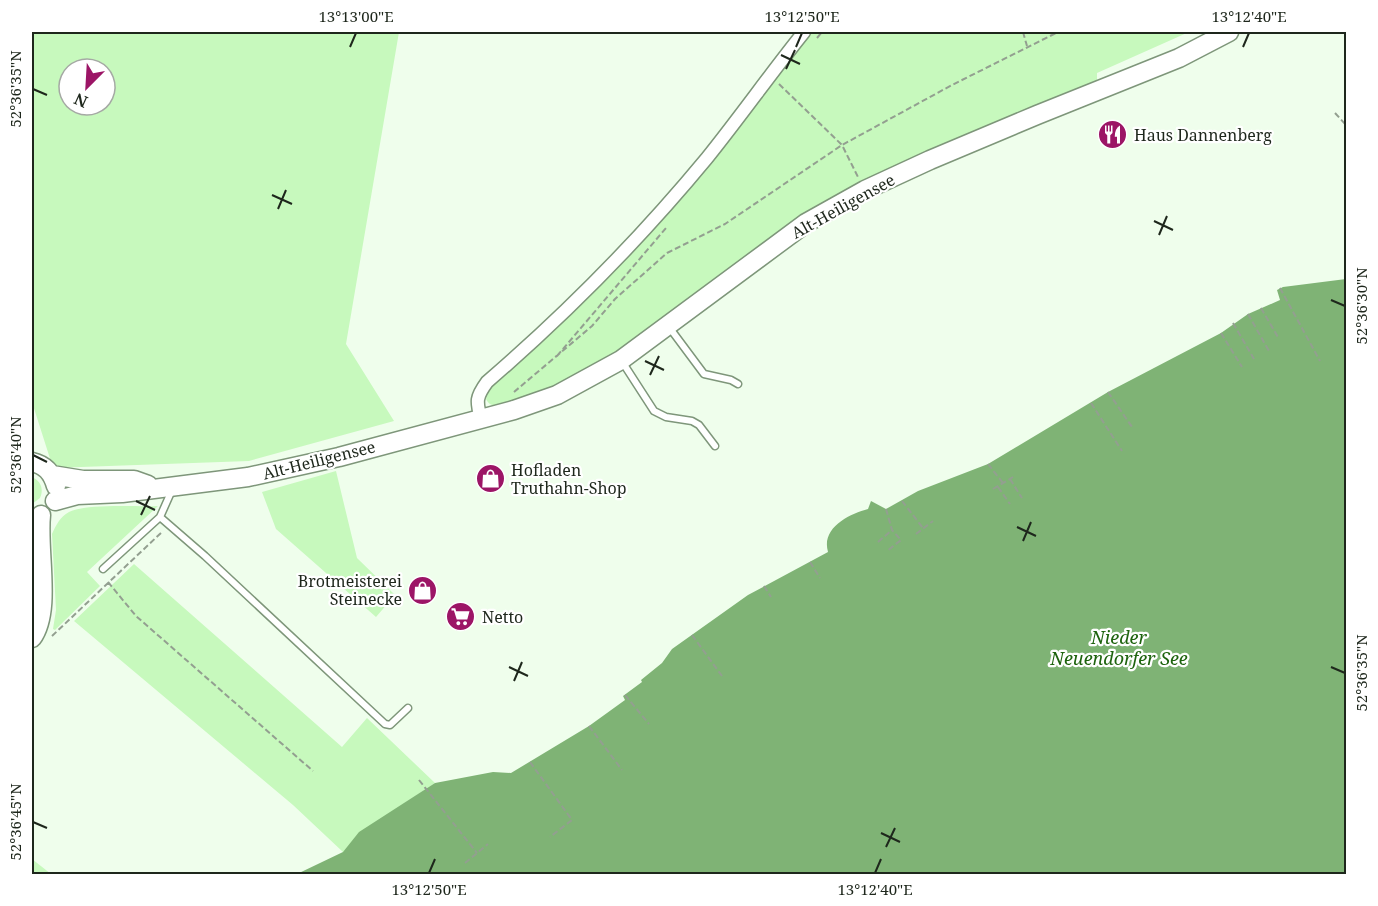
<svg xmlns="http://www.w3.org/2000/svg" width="1378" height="906" viewBox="0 0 1378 906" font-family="'Noto Serif',serif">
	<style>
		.green { fill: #c7f9bd; fill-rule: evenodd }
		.water { fill: #7fb375 }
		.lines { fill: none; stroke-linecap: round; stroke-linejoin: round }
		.lane-casing { stroke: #7e967a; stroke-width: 9 }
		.street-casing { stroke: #7e967a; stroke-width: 15 }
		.secondary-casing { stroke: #7e967a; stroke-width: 21 }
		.path { stroke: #939f90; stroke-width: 2; stroke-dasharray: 6 3; stroke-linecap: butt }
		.lane { stroke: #fff; stroke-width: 6 }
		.street { stroke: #fff; stroke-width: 12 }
		.secondary { stroke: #fff; stroke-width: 18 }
		.ticks { fill: none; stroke: #1e271c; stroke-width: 2 }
		.labels { text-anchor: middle; stroke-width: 4.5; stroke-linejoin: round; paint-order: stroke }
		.poi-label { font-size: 16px; fill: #1e271c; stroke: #fff; text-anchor: start }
		.street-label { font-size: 16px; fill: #1e271c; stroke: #fff }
		.water-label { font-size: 18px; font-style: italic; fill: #1d630d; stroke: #fff }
		.neatline { fill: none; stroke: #1e271c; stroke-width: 2 }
		.ticks-label { font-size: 15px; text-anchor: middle; fill: #1e271c }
	</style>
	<rect width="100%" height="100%" fill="#effeec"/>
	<!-- green -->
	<path class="green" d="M32,32H399L346,344L394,421L249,461L53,468L32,402ZM69,69H105V105H69Z
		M807,32H1189L1097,73V84L930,152L603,361C587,371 507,411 492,405C489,404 487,401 486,399L488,388L560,323Z
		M336,471L357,558L395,595L376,617L276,529L262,492Z
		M32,477C41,481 44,489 40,498L32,504Z
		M158,506L87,572L100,586L55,630L53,629L56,610L52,534C56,525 60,517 69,512C87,503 136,507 158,506Z
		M134,564L342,747L367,718L435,783L399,807L363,866L343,852L293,805L74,621Z
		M32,859L51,874H32Z"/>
	<!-- water -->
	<path class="water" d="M1346,279V874H297L343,852L359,832L435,783L493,772L511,773L589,726L625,700L623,696L642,682L641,680L662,663L672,649L748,595L828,552C821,528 849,514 868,509L871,501L886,509L918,491L988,464L1108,392L1221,333L1248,314L1280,300L1277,290L1283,287Z"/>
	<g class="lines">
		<defs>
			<path id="lane" d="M669,327L704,374L731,380L738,384
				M623,363L654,411L666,417L692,421L699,425L715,446
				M160,517L205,556L385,724L390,725L408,708
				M103,569L160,517L172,490"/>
			<path id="street" d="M481,419C476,401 476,397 487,382C567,313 640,239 707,158C740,117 771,73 804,32"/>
			<path id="secondary" d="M32,462C45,465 52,472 56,486
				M52,475L83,480H134L148,485
				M55,501L77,495L122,493L248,477L339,457L514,410L557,395L621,360L806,223L865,190L930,160L1037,115L1179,58L1229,32
				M32,638C52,611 37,550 41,515"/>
		</defs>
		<!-- lane casing -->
		<use href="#lane" class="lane-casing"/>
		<!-- street casing -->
		<use href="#street" class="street-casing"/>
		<!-- secondary casing -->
		<use href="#secondary" class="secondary-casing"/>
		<!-- path -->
		<path class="path" d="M1023,32L1027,46
			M817,38L822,32
			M779,84L842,145L858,177
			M1335,113L1346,125
			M1280,288L1320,361
			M1261,308L1279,339
			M1248,314L1269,351
			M1233,323L1254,359
			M1221,333L1242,367
			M557,356L666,228
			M514,392L592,326L615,299L667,253L725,224L842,145L952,85L1058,32
			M1108,392L1132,427
			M1091,403L1122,451
			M988,464L1003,483
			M1010,479L1022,498
			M998,487L1010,504
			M993,489L1013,477
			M902,501L923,528
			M886,509L892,530L901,540L887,551
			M916,534L933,521
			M878,542L892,530
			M810,562L820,578
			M108,582L136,616L313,771
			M764,586L771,597
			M692,635L722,676
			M52,636L163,531
			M625,695L649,724
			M589,726L622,770
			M530,762L572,820L550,837
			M419,780L477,853
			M465,863L488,844"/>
		<!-- lane -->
		<use href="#lane" class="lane"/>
		<!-- street -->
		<use href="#street" class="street"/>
		<!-- secondary -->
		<use href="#secondary" class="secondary"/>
	</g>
	<!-- ticks -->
	<path class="ticks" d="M350,47L356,33M796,47L802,33M1243,47L1249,33M781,55L800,64M786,69L795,50M33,89L47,95M272,195L292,204M278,209L286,190M1154,221L1173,230M1159,235L1167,216M1331,300L1345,306M645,361L664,370M650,375L659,356M33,455L47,462M136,501L155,510M141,515L150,496M1017,527L1036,536M1023,541L1031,522M509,667L528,676M1331,667L1345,673M514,681L522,662M33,822L47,828M881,833L900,842M886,847L895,828M429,873L435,859M875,873L881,859"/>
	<!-- icons -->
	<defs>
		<symbol id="restaurant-disc" viewBox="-11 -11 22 22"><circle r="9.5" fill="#9c1566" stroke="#fff"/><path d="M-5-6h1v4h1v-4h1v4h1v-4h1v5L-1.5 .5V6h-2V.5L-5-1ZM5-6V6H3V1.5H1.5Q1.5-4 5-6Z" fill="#fff"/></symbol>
		<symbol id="shop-disc" viewBox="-11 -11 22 22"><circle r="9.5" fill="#9c1566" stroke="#fff"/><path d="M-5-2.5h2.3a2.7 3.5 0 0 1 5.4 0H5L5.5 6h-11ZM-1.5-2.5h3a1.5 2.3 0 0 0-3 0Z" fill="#fff"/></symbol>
		<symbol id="supermarket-disc" viewBox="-11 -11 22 22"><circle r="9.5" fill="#9c1566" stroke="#fff"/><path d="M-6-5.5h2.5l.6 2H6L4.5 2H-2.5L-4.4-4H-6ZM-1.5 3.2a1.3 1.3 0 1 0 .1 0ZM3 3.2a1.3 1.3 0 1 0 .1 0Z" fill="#fff"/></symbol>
	</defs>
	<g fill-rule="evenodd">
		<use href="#restaurant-disc" x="1096" y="118" width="33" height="33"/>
		<use href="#shop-disc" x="474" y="462" width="33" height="33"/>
		<use href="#shop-disc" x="406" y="574" width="33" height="33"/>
		<use href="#supermarket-disc" x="444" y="600" width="33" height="33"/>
	</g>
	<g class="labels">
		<!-- poi labels -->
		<g class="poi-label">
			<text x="1134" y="141">Haus Dannenberg</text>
			<text x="511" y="476">Hofladen<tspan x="511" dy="18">Truthahn-Shop</tspan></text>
			<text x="402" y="587" text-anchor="end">Brotmeisterei<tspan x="402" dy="18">Steinecke</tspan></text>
			<text x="482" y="623">Netto</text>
		</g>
		<!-- street labels -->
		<g class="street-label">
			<text transform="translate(843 206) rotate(-29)" y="6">Alt-Heiligensee</text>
			<text transform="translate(319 460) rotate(-14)" y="6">Alt-Heiligensee</text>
		</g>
		<!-- water labels -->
		<g class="water-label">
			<text x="1119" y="644">Nieder<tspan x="1119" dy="21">Neuendorfer See</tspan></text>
		</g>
	</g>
	<!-- border -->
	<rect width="1378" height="906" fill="none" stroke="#ffffff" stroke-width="66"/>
	<!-- north arrow -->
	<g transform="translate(87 87) rotate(204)"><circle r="28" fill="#ffffff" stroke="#a5a9a4" stroke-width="1.5"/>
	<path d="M0-4.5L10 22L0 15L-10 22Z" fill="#9c1566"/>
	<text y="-9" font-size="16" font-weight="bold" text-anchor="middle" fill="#1e271c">N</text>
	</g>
	<rect x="33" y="33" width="1312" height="840" class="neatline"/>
	<g class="ticks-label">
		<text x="356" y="22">13°13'00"E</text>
		<text x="802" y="22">13°12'50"E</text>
		<text x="1249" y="22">13°12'40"E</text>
		<text transform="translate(16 89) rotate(-90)" y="5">52°36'35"N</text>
		<text transform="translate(1362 306) rotate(-90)" y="5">52°36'30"N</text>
		<text transform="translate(16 455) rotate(-90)" y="5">52°36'40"N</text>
		<text transform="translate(1362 673) rotate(-90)" y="5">52°36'35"N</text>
		<text transform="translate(16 822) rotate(-90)" y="5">52°36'45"N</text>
		<text x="429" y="895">13°12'50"E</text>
		<text x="875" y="895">13°12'40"E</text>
	</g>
</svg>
